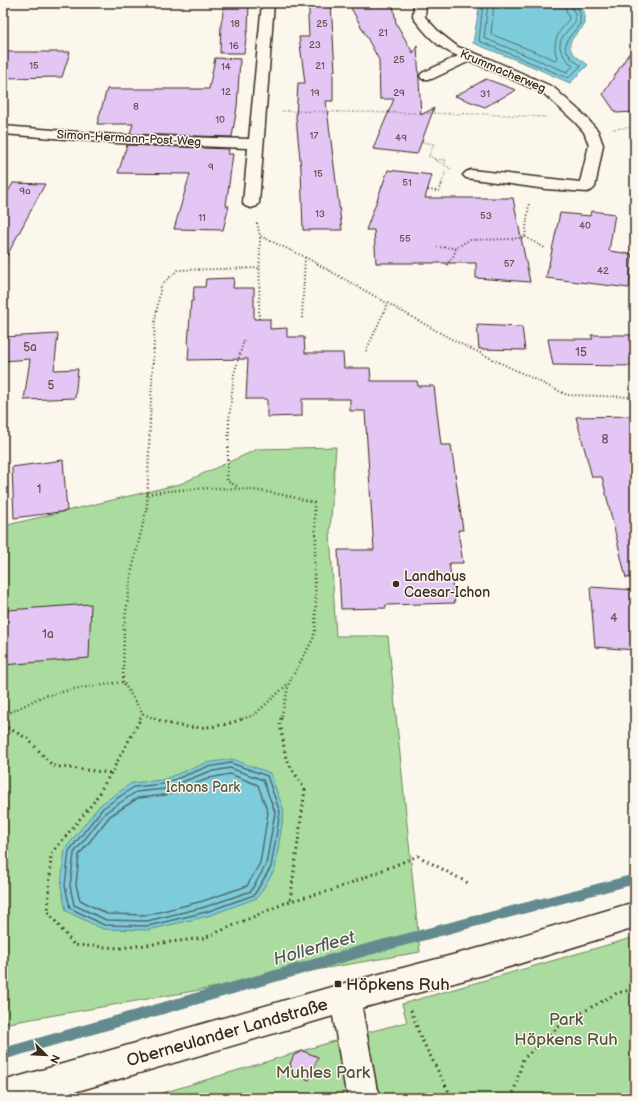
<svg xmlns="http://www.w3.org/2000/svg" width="638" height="1101" viewBox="0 0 638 1101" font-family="'Balsamiq Sans',sans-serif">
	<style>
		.green { fill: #a9dc9e; stroke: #72835e }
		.water { fill: #7dccdb; stroke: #638b8f }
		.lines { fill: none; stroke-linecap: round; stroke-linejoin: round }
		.shore-far1 { stroke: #556b6a; stroke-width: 1 }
		.shore { stroke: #556b6a; stroke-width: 1.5 }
		.stream { fill: #638b8f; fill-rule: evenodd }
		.building { fill: #e3c6f4; stroke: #3b2a1e }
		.minor-casing { stroke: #3b2a1e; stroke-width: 3 }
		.path-far3 { stroke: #3b2a1e; stroke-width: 1.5; stroke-dasharray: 0.5 2; stroke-linecap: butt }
		.path-far2 { stroke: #3b2a1e; stroke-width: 2; stroke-dasharray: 1 2.5; stroke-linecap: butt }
		.path-far1 { stroke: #3b2a1e; stroke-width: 2.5; stroke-dasharray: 1 3; stroke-linecap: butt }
		.path { stroke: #3b2a1e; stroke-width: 3; stroke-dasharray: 1.5 4; stroke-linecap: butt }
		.minor { fill: #fbf7ec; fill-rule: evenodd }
		.poi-dot { fill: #3b2a1e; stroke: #fbf7ec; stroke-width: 1.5 }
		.labels { text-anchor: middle; stroke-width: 3; stroke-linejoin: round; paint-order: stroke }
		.far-number-label { font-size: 10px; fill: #655154 }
		.far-street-label { font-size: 12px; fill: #3b2a1e; stroke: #fbf7ec }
		.number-label { font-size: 12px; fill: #655154 }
		.poi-label { font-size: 14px; fill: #3b2a1e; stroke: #fbf7ec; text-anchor: start }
		.park-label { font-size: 14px; fill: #56563e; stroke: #fbf7ec }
		.near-poi-label { font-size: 17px; fill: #3b2a1e; stroke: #fbf7ec; text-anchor: start }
		.near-park-label { font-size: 17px; fill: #56563e; stroke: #fbf7ec }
		.near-street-label { font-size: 17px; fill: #3b2a1e; stroke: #fbf7ec }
		.near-water-label { font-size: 18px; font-style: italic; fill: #4f5b57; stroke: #fbf7ec }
	</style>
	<rect width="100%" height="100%" fill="#fbf7ec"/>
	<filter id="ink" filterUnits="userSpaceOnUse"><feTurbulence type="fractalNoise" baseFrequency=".025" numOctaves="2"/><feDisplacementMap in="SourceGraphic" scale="8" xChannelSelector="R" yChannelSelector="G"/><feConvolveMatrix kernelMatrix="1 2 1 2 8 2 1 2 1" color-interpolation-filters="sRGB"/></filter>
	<g filter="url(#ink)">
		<!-- green -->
		<path class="green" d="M336,447L330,532L336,636H388L420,952L3,1024V526L180,484L258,449Z
			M635,937V1098H146L338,1040L407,1022L402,1004Z"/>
		<!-- water -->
		<path class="water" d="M480,3H578L584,11V26C564,45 565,49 588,65L570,83L529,65L473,43Z
			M232,759L270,773L284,811L275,869L257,898L208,916L148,930L103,929L66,911L61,886L65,849L100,805L132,783L162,780L206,763Z"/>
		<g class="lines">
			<!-- shore-far1 -->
			<path class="shore-far1" d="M483,3L479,41L568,78L581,66L571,58L565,48L567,40L580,24V12L575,3
				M488,3L484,38L567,72L573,66C552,46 559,40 575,22V14L570,3
				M494,3L491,34L555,60L557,58C551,41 559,32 569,19L564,3"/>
			<!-- shore -->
			<path class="shore" d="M231,763L267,776L280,812L271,867L254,895L206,912L148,926L104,925L70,908L65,886L69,851L103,808L134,787L163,784L207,767Z
				M230,768L263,780L275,812L266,865L251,891L205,907L147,921L106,920L74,905L70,886L74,853L106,812L136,792L164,789L208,772Z
				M230,774L258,785L268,813L260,863L247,886L203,901L147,915L107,914L80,900L76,885L79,855L110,816L138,798L166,795L210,778Z"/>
			<!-- stream -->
			<path class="stream" d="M635,874V884L366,956L3,1060V1048L366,944Z"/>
		</g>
		<!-- building -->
		<path class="building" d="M225,3H249L248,31H247L244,53H220L221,24Z
			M309,3H331L335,71H333V101H326L342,230H303L301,169L296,118L298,83H305L299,37H309L308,16H309Z
			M349,4H393L396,23L413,53L417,46L421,115L434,108L417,154L373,149L394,99H380L379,60Z
			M635,44V112L616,113L603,94Z
			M3,52H70L62,77L3,78Z
			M215,58L240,59L237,107L232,137L130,134L133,124H97L107,89H209Z
			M486,79L516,90L485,107L455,96Z
			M127,145L229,149L228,154H233L226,206H229L223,230L174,229L190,174L118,173Z
			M388,170L432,175L425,198H513L530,282L476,278V263H376L374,230H366Z
			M13,183L45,184L3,263V200Z
			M591,211L615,214L609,251L632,254L629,288L546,278L560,213L590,216Z
			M234,278L233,288H254V319H270V329L287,328V337H304L305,353H343L344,368H370L371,381H417L418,386H434L441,445H451L463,530H458L463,563H449L455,603L386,605V608L341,609L338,550H374L365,411H350V399H302V416L267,417V399H246L248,359L188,360L189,345H188L191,301H193L194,287H205L206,279Z
			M477,325L522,327L525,350L479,349Z
			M58,334L54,370L78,369L75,398L24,400L30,359L3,361V337Z
			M591,335H635V366L553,365L548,339H593Z
			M635,416V577L626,578L602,477H592L576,417Z
			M63,460L67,511L14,518L12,467Z
			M590,587L635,590V650L595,647Z
			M91,604L89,658L3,665L8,610Z
			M303,1051L318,1057L309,1080L294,1074L290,1064L294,1055Z"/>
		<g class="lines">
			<defs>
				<path id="minor" d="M262,3H274L259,203L257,206L251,208L245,206L243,203L248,148L116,143L3,134V126L116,135L249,139Z
					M414,3H426L425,17L440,33L458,47L490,59L553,87L584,115L598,131L603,145L595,187L592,190L587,192L546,189L466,178L463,175L466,172L471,170L580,182L589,145L584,132L574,121L543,93L470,61L432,79H422L420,76L422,73L458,56C439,49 427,35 415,20L413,17Z
					M635,902V928L483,975L362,1008L376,1085L382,1098H350L345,1087L333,1016L54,1098H3V1081L345,983L483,947Z"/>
			</defs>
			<!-- minor casing -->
			<use href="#minor" class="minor-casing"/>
			<!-- path-far3 -->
			<path class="path-far3" d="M282,111L480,114L547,117
				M613,129L635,127
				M422,142L434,144L429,156L451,169
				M434,159L446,160L444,165
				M441,185L446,171"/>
			<!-- path-far2 -->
			<path class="path-far2" d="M428,190L439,191L442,184
				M257,223L260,236L305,257L453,340L567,395L635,397
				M525,237L545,248
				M437,247L456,248L469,240L511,239L525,237L529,203
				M447,265L454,255L456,248
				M302,318L305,257
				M259,319L260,236
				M366,351L388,303
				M150,420L155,321L161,285L178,270L260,268
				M229,420L234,374L244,340"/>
			<!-- path-far1 -->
			<path class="path-far1" d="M229,419L227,481L237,486
				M147,494C208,485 254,485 314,503L316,540L314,571L316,599L315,631L313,639L289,683L281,719
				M123,682L124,626L132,570L147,507L150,419
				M143,714L156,719
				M3,716L41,697L74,689L123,682L143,714L140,719
				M242,719L254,715L289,683"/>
			<!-- path -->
			<path class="path" d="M154,718C183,731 215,730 245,718
				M281,718L280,723L286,759L305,790L290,901
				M3,725L28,739L53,766L111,773L141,718
				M111,773L93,803L51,854L48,912L74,945L120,948L204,938L290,901L333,890L418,856L468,883
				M411,1010L420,1036L452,1098
				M450,1096H471L484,1098
				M512,1098L523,1059L563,1023L617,993L635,989"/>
			<!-- minor -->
			<use href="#minor" class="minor"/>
		</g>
	</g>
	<!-- markers -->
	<g class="poi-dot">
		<circle cx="396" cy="584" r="4"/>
		<rect x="334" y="980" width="8" height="8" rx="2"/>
	</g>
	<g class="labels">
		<!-- far-number labels -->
		<g class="far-number-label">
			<text x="235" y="27">18</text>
			<text x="322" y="27">25</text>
			<text x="383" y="36">21</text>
			<text x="315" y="48">23</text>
			<text x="234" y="49">16</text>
			<text x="399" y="63">25</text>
			<text x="34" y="69">15</text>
			<text x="320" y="69">21</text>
			<text x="226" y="70">14</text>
			<text x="226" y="95">12</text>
			<text x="315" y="96">19</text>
			<text x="399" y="96">29</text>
			<text x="485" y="97">31</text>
			<text x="136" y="110">8</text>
			<text x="220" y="123">10</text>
			<text x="314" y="139">17</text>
			<text x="401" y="141">49</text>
			<text x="211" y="170">9</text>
			<text x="318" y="177">15</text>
			<text x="407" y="186">51</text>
			<text x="25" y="194">9a</text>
			<text x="320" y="217">13</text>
			<text x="486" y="219">53</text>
			<text x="202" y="221">11</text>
			<text x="585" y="229">40</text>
			<text x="405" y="242">55</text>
			<text x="509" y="267">57</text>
			<text x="603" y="274">42</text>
		</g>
		<!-- far-street labels -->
		<g class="far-street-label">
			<text transform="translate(503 71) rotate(23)" y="4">Krummacherweg</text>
			<text transform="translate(129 138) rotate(3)" y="4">Simon-Hermann-Post-Weg</text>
		</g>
		<!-- number labels -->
		<g class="number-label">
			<text x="30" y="351">5a</text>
			<text x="581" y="356">15</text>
			<text x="51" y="389">5</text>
			<text x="605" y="443">8</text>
			<text x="39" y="493">1</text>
			<text x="614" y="622">4</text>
			<text x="48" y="638">1a</text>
		</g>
		<!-- poi labels -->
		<g class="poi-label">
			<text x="404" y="581">Landhaus<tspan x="404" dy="16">Caesar-Ichon</tspan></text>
		</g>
		<!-- park labels -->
		<g class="park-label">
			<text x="203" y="792">Ichons Park</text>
		</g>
		<!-- near-poi labels -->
		<g class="near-poi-label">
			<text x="346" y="990">Höpkens Ruh</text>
		</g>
		<!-- near-park labels -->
		<g class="near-park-label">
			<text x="566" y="1025">Park<tspan x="566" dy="20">Höpkens Ruh</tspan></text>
			<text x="323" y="1078">Muhles Park</text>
		</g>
		<!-- near-street labels -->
		<g class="near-street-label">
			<text transform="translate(227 1032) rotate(-16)" y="6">Oberneulander Landstraße</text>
		</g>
		<!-- near-water labels -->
		<g class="near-water-label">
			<text transform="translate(314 948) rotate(-16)" y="6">Hollerfleet</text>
		</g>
	</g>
	<!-- margin -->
	<rect width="638" height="1101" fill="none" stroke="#fbf7ec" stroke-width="16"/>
	<rect x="8" y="8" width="622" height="1085" fill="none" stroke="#3b2a1e" stroke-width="1.5" filter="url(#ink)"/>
	<!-- north arrow -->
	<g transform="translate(46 1055) rotate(114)" stroke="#fbf7ec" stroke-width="3" paint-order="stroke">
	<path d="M0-3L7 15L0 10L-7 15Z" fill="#3b2a1e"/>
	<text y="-6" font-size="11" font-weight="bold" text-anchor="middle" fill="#3b2a1e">N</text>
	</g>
</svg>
